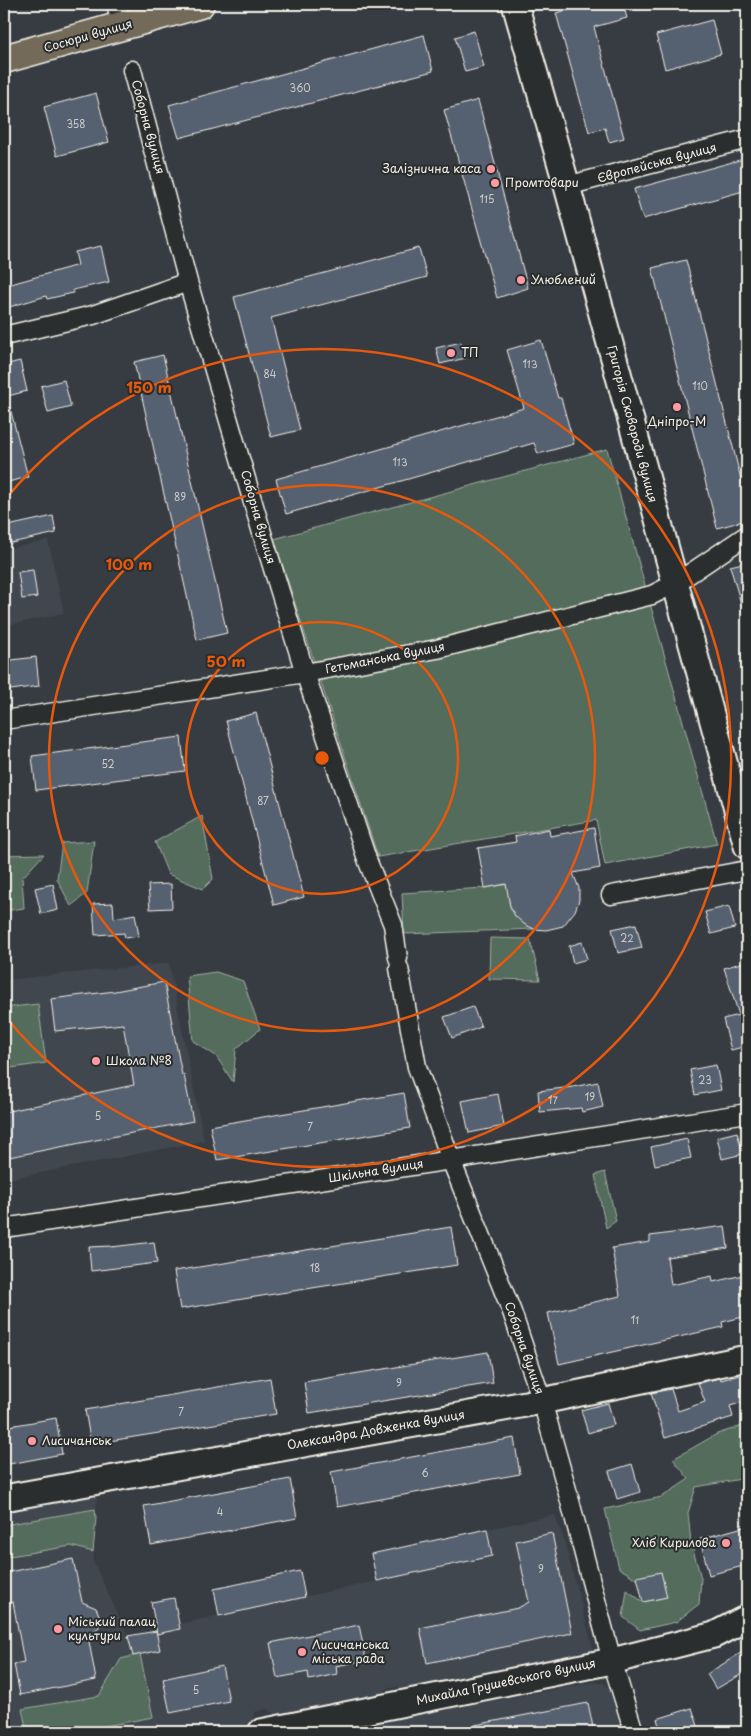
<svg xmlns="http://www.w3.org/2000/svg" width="751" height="1736" viewBox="0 0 751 1736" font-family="'Playpen Sans',sans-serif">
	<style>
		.built { fill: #404750 }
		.green { fill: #526c5c; stroke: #a3aea2 }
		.building { fill: #556070; stroke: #f4f1e8 }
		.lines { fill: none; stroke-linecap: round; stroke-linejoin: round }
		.street-casing { stroke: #f4f1e8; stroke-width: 21 }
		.secondary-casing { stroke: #f4f1e8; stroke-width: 29 }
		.primary-casing { stroke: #f4f1e8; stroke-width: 31 }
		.street { stroke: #2a2d2e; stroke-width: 18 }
		.secondary { stroke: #2a2d2e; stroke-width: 25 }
		.primary { stroke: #736b5a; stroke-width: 28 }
		.ring { fill: none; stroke: #e8590c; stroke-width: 2.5 }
		.poi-dot { fill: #ff9aa2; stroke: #2a2d2e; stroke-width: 2 }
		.labels { text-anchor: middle; stroke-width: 4; stroke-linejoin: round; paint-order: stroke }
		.number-label { font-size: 10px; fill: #cccdca }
		.street-label { font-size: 12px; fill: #f4f1e8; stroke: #2a2d2e }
		.poi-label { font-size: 12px; fill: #f4f1e8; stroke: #2a2d2e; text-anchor: start }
		.centre { fill: #e8590c; stroke: #2a2d2e; stroke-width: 2.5 }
		.ring-label { font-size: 15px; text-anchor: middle; font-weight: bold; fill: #e8590c; stroke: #2a2d2e; stroke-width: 4; stroke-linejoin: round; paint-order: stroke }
	</style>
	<rect width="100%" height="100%" fill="#373c42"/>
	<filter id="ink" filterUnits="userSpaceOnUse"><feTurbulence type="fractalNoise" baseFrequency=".02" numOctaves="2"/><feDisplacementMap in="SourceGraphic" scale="10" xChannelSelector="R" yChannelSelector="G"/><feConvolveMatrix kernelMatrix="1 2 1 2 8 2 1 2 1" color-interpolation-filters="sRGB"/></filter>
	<g filter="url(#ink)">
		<!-- built -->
		<path class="built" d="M48,540L64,613L4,626V550Z
			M169,963L204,1141L4,1180V980Z
			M97,1496L93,1561L128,1636L133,1656L159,1651L156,1634L180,1629L179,1624L492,1556L487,1529L555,1515L563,1537L594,1652L593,1654L404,1692L398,1687L386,1689L384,1693L380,1695L282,1715L272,1713L267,1709L255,1712L252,1722L247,1726L216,1732H7L4,1717V1512Z
			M595,1682L605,1684L612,1691L625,1732H327Z"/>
		<!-- green -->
		<path class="green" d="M607,449L717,844L605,865L596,820L378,857L274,539Z
			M202,816L213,879L203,889L168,874L155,842Z
			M94,841L87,893L71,906L57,879L62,843Z
			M44,854L22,878L24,908L4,911V855Z
			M509,884C506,907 513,919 535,929L404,934L402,893L485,888Z
			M490,938L530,939L540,980L489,979Z
			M216,972L243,981L260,1029L236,1049L233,1082L216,1056L193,1041L187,976Z
			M38,1004L46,1063L4,1069V1008Z
			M605,1172L616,1221L606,1228L595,1175Z
			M747,1419V1475L741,1479L696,1487L688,1513L691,1543L701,1578L699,1604L676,1622L640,1630L623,1617L627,1590L643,1602L666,1597L619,1568L605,1509L662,1497L689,1479L673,1459L717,1434L742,1426Z
			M95,1509L96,1518L93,1552L71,1546L4,1557V1525Z
			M140,1654L153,1717L74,1732H27L22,1709L99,1696L121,1659Z"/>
		<!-- building -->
		<path class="building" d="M592,4H623L627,18L594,27L624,138L609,142L605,128L589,132L556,13Z
			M712,20L721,54L665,69L656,35Z
			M474,31L484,67L465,72L455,37Z
			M424,35L433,71L179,138L169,105Z
			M96,93L109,142L57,156L44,107Z
			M478,100L528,288L497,298L444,110Z
			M747,158V190L643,219L634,189Z
			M101,246L109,282L73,290V293L47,299L46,296L6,308L4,300V286L78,265L75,252Z
			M419,248L427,277L271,318L300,430L271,437L234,297Z
			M686,260L747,503V520L717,528L652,268Z
			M541,340L558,398H561L574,444L538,454L534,443L286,514L276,479L524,408L507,350Z
			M461,342L466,358L440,364L436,348Z
			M163,355L227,633L197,640L134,362Z
			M20,361L27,391L4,397V365Z
			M64,380L71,407L48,413L41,386Z
			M4,404H9L28,477L4,483Z
			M53,516L56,533L11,543L8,526Z
			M747,562V611H743L730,566Z
			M33,570L37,597L22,599L18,572Z
			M36,657L39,686L4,691V661Z
			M256,713L304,897L274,905L226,721Z
			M181,737L185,771L36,790L32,756Z
			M594,828L600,868L573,873L579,888V900L575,911L563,926L546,930L534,929L524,924L515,916L510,906L506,884L485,888L478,848L516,842L515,836L549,829L550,836Z
			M53,884L58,910L41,914L35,888Z
			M171,884L172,908L150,909L148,885Z
			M113,903L114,918L135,914L139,936L125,938L124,933L95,935L93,904Z
			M729,906L735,928L711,934L705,912Z
			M636,924L642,948L618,953L612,929Z
			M582,942L587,959L573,963L569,946Z
			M744,962L747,972V1046L731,1050L723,1019L739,1015L724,968Z
			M164,982L182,1075H184L193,1121L4,1158V1112L134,1085L123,1024L55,1031L51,999L115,991Z
			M473,1007L481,1027L452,1038L444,1017Z
			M716,1065L721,1090L695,1095L690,1070Z
			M598,1082L603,1107L582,1112L581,1108L540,1112L538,1091L573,1087Z
			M404,1093L410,1128L217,1160L210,1126Z
			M498,1094L504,1126L469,1133L462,1101Z
			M737,1132L743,1154L722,1159L717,1137Z
			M687,1139L691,1158L655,1165L651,1147Z
			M725,1226L728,1248L667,1257L671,1285L712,1276L713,1282L747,1274V1316L722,1322L723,1327L559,1364L548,1313L620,1296L612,1248L650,1242V1236Z
			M451,1227L457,1265L180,1309L174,1271Z
			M154,1242L157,1263L91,1271L89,1247L111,1246V1247Z
			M488,1352L493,1383L309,1413L304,1382Z
			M747,1373V1401L730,1406L733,1417L665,1438L651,1393L671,1389L678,1411L705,1402L698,1383L720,1378L721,1380Z
			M270,1378L276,1414L91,1444L85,1410Z
			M608,1403L614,1425L588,1433L581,1410Z
			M56,1418L62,1454L4,1465V1427Z
			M514,1438L520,1474L337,1507L331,1472Z
			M632,1464L640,1492L617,1499L609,1471Z
			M290,1479L297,1518L151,1545L144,1506Z
			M747,1526V1565L709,1575L700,1539Z
			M487,1529L492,1556L377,1581L371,1554Z
			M552,1533L572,1633L427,1663L420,1628L518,1608L529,1602L516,1541Z
			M73,1559L82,1602L96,1608L100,1617L99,1627L88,1636L96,1680L20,1695L14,1664L24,1662L13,1602L4,1604V1573Z
			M300,1571L305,1597L219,1616L214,1589Z
			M661,1572L667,1597L643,1602L637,1577Z
			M174,1598L180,1629L157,1634L151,1602Z
			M359,1625L366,1660L336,1666L337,1674L309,1680L308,1672L277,1678L270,1643Z
			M156,1631L160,1650L133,1656L128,1636Z
			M747,1649V1671L716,1689L707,1674Z
			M222,1666L229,1701L170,1713L163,1679Z
			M588,1703L594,1732H476L475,1725Z
			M692,1708L700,1732H661L657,1719Z"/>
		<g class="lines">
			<defs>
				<path id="street" d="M116,4L122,26
					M132,70L188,282L262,533L305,673L368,862L393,925L398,958
					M567,186L747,139
					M4,336L93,315L188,282
					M4,720L305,673L437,649L504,632L652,595L676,583L747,535
					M611,895L747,870
					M399,968L417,1067L451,1160L512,1312L542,1401L566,1486L612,1661L634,1732
					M4,1228L451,1160L747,1113"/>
				<path id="secondary" d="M515,4L567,186L747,846
					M4,1498L542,1401L747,1358
					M261,1732L612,1661L714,1635L747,1618"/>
				<path id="primary" d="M4,59L200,4"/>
			</defs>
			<!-- street casing -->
			<use href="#street" class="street-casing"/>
			<!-- secondary casing -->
			<use href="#secondary" class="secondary-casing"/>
			<!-- primary casing -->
			<use href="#primary" class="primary-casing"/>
			<!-- street -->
			<use href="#street" class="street"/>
			<!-- secondary -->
			<use href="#secondary" class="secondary"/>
			<!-- primary -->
			<use href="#primary" class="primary"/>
		</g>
	</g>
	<!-- distance rings -->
	<g class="ring">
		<circle cx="322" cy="758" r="136"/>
		<circle cx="322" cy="758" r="273"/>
		<path d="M4 501A409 409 0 1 1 4 1015"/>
	</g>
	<!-- markers -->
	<g class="poi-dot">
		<circle cx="491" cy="169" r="5"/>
		<circle cx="495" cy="183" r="5"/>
		<circle cx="521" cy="280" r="5"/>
		<circle cx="451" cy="353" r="5"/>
		<circle cx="677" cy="407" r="5"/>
		<circle cx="96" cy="1061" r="5"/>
		<circle cx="32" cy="1441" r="5"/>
		<circle cx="726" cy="1543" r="5"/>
		<circle cx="58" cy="1629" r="5"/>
		<circle cx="302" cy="1652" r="5"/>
	</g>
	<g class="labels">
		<!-- number labels -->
		<g class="number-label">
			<text x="300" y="92">360</text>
			<text x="76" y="128">358</text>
			<text x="487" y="203">115</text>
			<text x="530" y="368">113</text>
			<text x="270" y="378">84</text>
			<text x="700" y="390">110</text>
			<text x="400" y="466">113</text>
			<text x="180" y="501">89</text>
			<text x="108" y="768">52</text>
			<text x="263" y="805">87</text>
			<text x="627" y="942">22</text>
			<text x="705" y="1084">23</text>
			<text x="590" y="1101">19</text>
			<text x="553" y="1104">17</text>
			<text x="98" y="1120">5</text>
			<text x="310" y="1131">7</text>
			<text x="315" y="1272">18</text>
			<text x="635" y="1324">11</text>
			<text x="399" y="1387">9</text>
			<text x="181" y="1416">7</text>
			<text x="425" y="1477">6</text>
			<text x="220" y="1516">4</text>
			<text x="541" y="1573">9</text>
			<text x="196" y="1694">5</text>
		</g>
		<!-- street labels -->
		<g class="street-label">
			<text transform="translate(88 36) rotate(-16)" y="4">Сосюри вулиця</text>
			<text transform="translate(148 127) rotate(75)" y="4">Соборна вулиця</text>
			<text transform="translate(657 163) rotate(-15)" y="4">Європейська вулиця</text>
			<text transform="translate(632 424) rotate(75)" y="4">Григорія Сковороди вулиця</text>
			<text transform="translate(258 517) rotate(74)" y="4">Соборна вулиця</text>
			<text transform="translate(385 658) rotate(-11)" y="4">Гетьманська вулиця</text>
			<text transform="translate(376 1171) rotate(-9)" y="4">Шкільна вулиця</text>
			<text transform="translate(524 1348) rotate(71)" y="4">Соборна вулиця</text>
			<text transform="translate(376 1430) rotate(-10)" y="4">Олександра Довженка вулиця</text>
			<text transform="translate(506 1682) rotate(-12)" y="4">Михайла Грушевського вулиця</text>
		</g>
		<!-- poi labels -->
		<g class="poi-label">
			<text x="481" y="173" text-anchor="end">Залiзнична каса</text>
			<text x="505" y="187">Промтовари</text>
			<text x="531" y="284">Улюблений</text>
			<text x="461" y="357">ТП</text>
			<text x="677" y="426" text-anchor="middle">Днiпро-М</text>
			<text x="106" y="1065">Школа №8</text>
			<text x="42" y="1445">Лисичанськ</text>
			<text x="716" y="1547" text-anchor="end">Хліб Кирилова</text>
			<text x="68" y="1626">Міський палац<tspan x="68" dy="14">культури</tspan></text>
			<text x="312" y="1649">Лисичанська<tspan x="312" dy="14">міська рада</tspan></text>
		</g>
	</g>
	<circle cx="322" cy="758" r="8" class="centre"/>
	<g class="ring-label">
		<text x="149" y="393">150 m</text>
		<text x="129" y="570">100 m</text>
		<text x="226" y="667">50 m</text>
	</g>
	<!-- margin -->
	<rect width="751" height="1736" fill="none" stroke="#2a2d2e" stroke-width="20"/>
	<rect x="10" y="10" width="731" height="1716" fill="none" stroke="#f4f1e8" stroke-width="2" filter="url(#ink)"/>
</svg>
